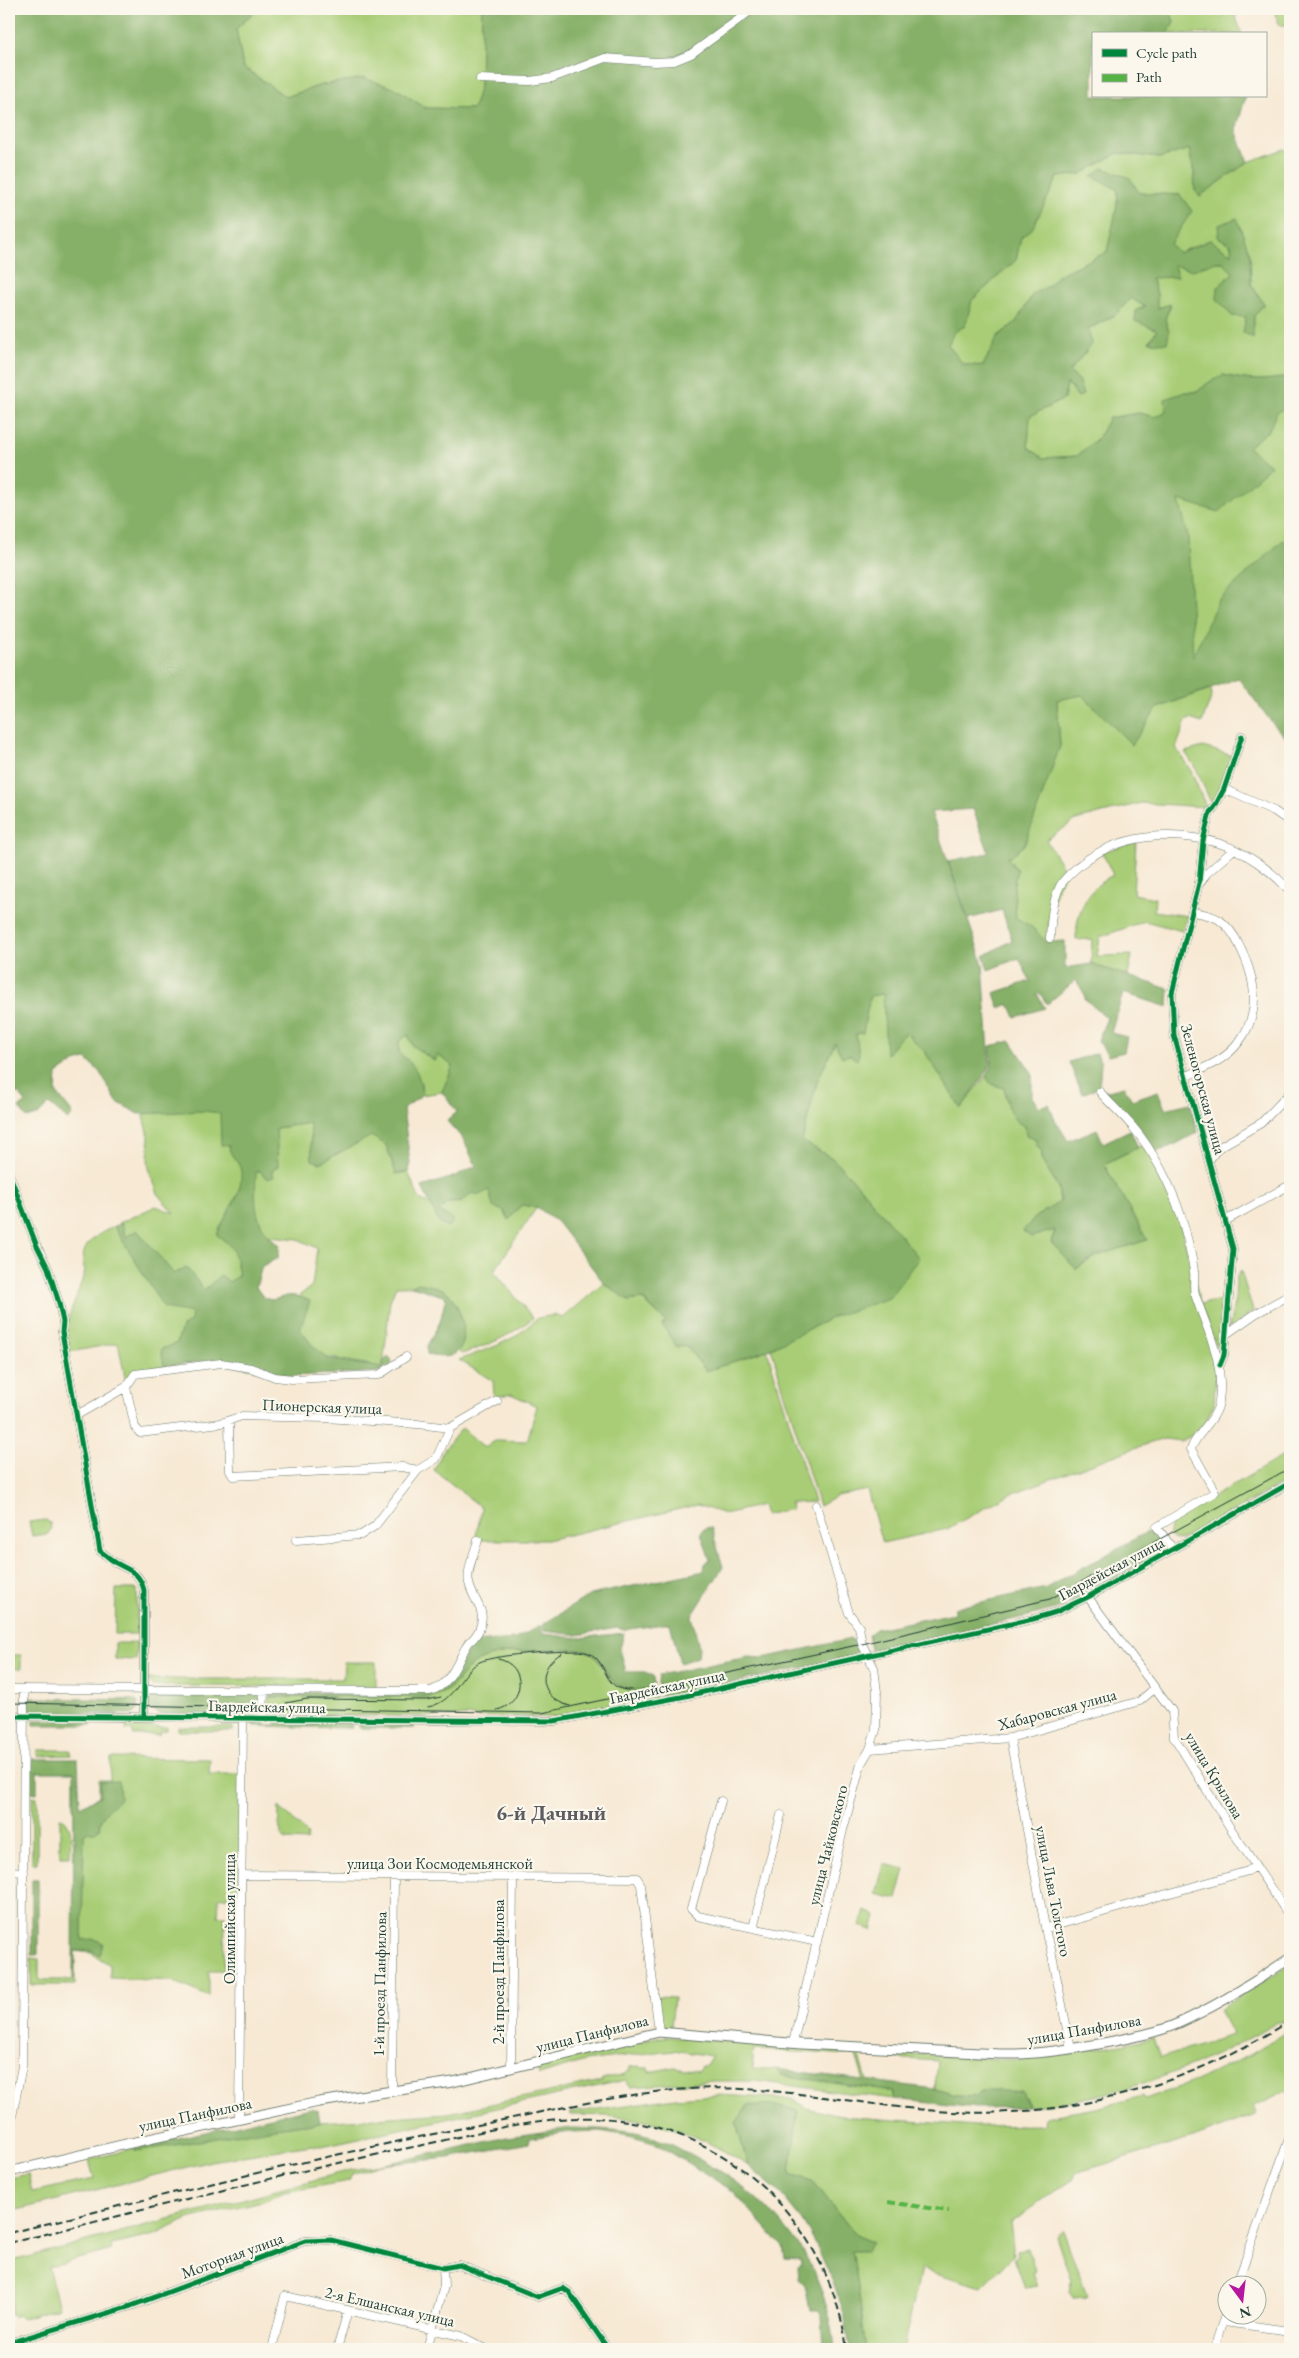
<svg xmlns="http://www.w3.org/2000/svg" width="1299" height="2358" viewBox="0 0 1299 2358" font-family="'EB Garamond',serif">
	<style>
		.green { fill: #a8cd76; stroke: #648555 }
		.forest { fill: #86b067; stroke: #52764e }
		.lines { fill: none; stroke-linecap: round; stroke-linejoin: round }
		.minor-casing { stroke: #6b796c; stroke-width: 9 }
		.major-casing { stroke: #6b796c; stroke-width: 11 }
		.minor { stroke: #fff; stroke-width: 8 }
		.major { stroke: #fff; stroke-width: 9 }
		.tram { stroke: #1f3d34; stroke-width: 1 }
		.rail { stroke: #1f3d34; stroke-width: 2; stroke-dasharray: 8 4; stroke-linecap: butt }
		.quiet { stroke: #55b346; stroke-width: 4; stroke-dasharray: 8 4; stroke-linecap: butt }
		.cycleway-casing { stroke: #fbf7ec; stroke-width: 8 }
		.cycleway { stroke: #00873e; stroke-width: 5 }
		.labels { text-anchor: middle; stroke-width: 4.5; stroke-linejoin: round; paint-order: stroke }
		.street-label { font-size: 16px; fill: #1f3d34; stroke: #fbf7ec }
		.district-label { font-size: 21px; font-weight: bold; fill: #5d5c60; stroke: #fbf7ec }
	</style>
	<rect width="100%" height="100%" fill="#fbf7ec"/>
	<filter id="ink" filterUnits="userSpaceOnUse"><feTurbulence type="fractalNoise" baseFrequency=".02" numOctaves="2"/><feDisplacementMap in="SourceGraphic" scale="10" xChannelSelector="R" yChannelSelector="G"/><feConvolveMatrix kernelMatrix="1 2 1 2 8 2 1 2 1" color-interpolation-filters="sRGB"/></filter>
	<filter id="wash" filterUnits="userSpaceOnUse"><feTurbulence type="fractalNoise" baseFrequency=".0096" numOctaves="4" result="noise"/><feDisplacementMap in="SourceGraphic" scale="20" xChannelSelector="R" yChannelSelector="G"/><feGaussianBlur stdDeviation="1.12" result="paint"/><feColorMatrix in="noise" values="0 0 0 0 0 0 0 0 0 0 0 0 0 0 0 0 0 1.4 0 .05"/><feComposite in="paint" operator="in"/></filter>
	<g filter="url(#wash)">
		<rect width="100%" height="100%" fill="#f7e9d4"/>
		<!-- green -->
		<path class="green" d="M257,9H482L480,86L473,109L425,108L397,89L321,85L286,97L243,67L236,29Z
			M1169,9H1233L1242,34H1168L1174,22Z
			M1273,9H1290V23L1280,26Z
			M1189,149L1194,173L1195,191L1200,196L1248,162L1284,149L1290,152V376C1264,382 1249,381 1223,375L1208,383L1197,392H1185L1167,411L1156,417L1139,413L1109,418L1098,438L1077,456L1043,458L1028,447L1029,416L1064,399L1067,383L1078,397L1069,372L1092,344L1087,330L1115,315L1131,298L1146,307L1157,330L1149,341L1169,332L1165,319L1171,305L1156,308L1157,294L1151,277L1177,276L1174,265L1192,270L1214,262H1223L1233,273L1218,287L1246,317L1253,337L1254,316L1264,304L1251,284L1250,254L1231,245L1232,255L1210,240L1178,253L1170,244L1191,211L1180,195L1139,193L1130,178L1103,169L1093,176L1117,189C1120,202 1110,236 1107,252L1058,275L1048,286L1033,294L1016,322L998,336L983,366L963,364L948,345L954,331L965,326L972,300L1016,260L1021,237L1032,228L1058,177L1081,174L1118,153L1160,158Z
			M1290,399V661L1197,674L1179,611L1191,610L1160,537L1147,454Z
			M1211,689L1212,695L1202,723L1190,719L1186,721L1176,748L1191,771L1206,807L1141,803L1076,820L1046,840L1066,872C1053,893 1049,917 1046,942L1019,948L997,854L1060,746L1057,700L1082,695L1132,744L1157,708Z
			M1203,747L1233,756L1222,788L1212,805L1196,769L1185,752Z
			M1136,842L1133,894L1155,898L1154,911L1188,916L1182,931L1145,921L1100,937L1097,956L1132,955L1128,976L1091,964L1092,939L1076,940C1076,911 1087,888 1113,875L1102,852Z
			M792,878L902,1018L903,1036L905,1032L925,1052L961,1108L986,1076L991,1084L1004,1088L1007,1101L1025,1126L1026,1132L1036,1139L1042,1152V1161L1058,1187L1060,1202L1035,1217L1023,1232L1032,1237L1056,1229L1051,1242L1076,1269L1094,1257L1146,1240L1104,1164L1143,1145L1154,1160L1177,1210L1216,1367L1214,1404L1206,1421L1195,1434L1181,1441L1164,1439L1135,1448L1008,1495L947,1529L882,1543L867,1490L837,1496L819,1506L771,1348L833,1317L858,1185L832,1158L802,1141L809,1114Z
			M335,949L396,1173L408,1172L419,1198L439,1210L448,1203L462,1202L472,1193L490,1189L509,1219L521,1205L537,1207L494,1271L533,1318C510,1336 489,1345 462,1354L458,1351L464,1341L449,1293L412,1286H396L390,1301L383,1367L319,1356L293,1329L300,1295L312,1286L317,1248L298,1239L253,1234V1164L276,1128L310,1123L312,1154Z
			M408,1035L413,1046L434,1061L437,1054L453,1066L442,1092L422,1095L421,1082L399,1053V1041Z
			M221,1108L231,1143L250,1169L219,1233L246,1257L234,1282L213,1360L141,1369L133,1373L126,1382L118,1343L70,1352L66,1332V1325L85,1272C77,1245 94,1237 114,1226L124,1243L126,1238L122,1224L119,1223L156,1206L174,1213L159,1196L151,1175L148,1164L149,1136L143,1113Z
			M1241,1271L1253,1311L1233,1327H1229L1235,1299L1236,1278Z
			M604,1283L629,1301L642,1299L666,1322L662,1325L686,1346L706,1371L767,1350L814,1502L790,1503L791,1509L765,1515L762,1505L725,1514L697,1505L547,1540H475L482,1508L434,1470L443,1451L462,1428L485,1448L496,1440L527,1441L537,1406L511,1394L494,1397L493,1381L459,1360L496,1346L516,1336L538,1318L554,1315L563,1318Z
			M1227,1299L1220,1356L1200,1304Z
			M1290,1452V1479L1183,1539L1175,1540C1166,1535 1169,1526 1175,1519Z
			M46,1520L50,1523L51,1529L48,1534L32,1536L29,1522Z
			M116,1589H137V1634H115Z
			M115,1643H137L136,1660L115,1659Z
			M565,1649C575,1650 584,1649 592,1654C597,1657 601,1664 604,1669C617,1690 631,1694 654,1688L655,1698L652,1700L555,1717L272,1715L268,1711L269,1697H430C458,1690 455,1678 475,1663C493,1650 542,1650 565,1649Z
			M9,1655H21V1669L9,1668Z
			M344,1662H376V1687L153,1686L147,1679H343Z
			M126,1727H167V1730L161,1731L159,1735H133V1731L126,1730Z
			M178,1727H233V1731H178Z
			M38,1750H71V1755L38,1756Z
			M111,1758L210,1759L209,1774H240V1897H219L218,1916H225L224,1971H209V1997L172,1981L110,1978V1965L91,1953L74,1951L79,1808L99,1796V1780H110Z
			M32,1796L37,1797V1863H32Z
			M279,1807L308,1834L307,1841L286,1840C277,1831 279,1819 279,1807Z
			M60,1817C75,1824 70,1841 70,1856H60Z
			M884,1864L905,1869L897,1899L876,1894Z
			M865,1911L876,1915L872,1930L860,1926Z
			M31,1958L39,1959V1980H75V1985H31Z
			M1290,1964V2017L1280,2024L1278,2022C1196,2070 1122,2096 1028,2107L1026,2098L981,2091L978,2096L955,2095L935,2089L938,2061L860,2056L867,2081H864L856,2055L754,2050L752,2068L776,2069L782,2075L894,2092V2099L755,2081H715L630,2087L626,2080L322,2146L311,2145L211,2161L9,2212L10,2178L28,2174L32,2192L94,2179L89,2160L134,2148L135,2151L265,2129L320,2122L448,2113L602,2081V2079L626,2074V2072L630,2071L629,2067L640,2066L641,2068H648L649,2072L675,2067L699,2071L701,2066H706L712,2056L673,2050L585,2061L539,2075L537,2067L649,2039L670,2036L753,2045L1018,2060L1072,2053L1153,2038L1160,2057L1233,2035L1219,2010Z
			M657,1997L674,1998L671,2027H662Z
			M1290,2030V2095L1285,2091L1254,2106L1257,2114L1193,2138L1075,2173L1074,2179L1010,2222L1014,2255L982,2287L921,2269L903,2349H866L856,2273L850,2251L871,2242L854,2233L813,2181L789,2174L798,2111L736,2123L748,2166C687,2126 643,2115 571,2115L570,2113L676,2098L717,2095L794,2099L806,2108L841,2116L976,2126L1044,2125L1045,2117L1096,2108L1143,2096L1145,2099L1196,2081L1250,2055Z
			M381,2165L352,2174L349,2181L285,2192L262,2201L188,2219L155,2235L112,2245V2250L48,2267L59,2307L23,2318L18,2315L14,2317L11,2315L9,2262L351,2170Z
			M1063,2230L1087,2296L1084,2298L1074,2299L1069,2292L1071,2281L1056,2235Z
			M1028,2248L1035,2271L1032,2274L1037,2286L1025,2288L1014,2258L1018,2255L1017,2250Z"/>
		<!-- forest -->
		<path class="forest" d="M9,9H257L236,29L243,67L286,97L321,85L364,78L397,89L425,108L473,109L480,86L482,9H1169L1174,22L1168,34H1093V96H1246L1236,130L1248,162L1200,196L1195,191L1194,173L1189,149L1160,158L1118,153L1081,174L1058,177L1032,229L1021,237L1016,260L972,300L965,326L954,332L948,345L963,364L983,366L998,336L1016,322L1033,294L1048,286L1058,275L1107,252C1110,236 1120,202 1117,189L1092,176L1103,168L1130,178L1139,193L1180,195L1192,211L1170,244L1178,253L1210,240L1232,254L1231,245L1218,237L1219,225L1237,218L1250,254L1251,284L1264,304L1254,316L1253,338L1243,332L1246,317L1232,316L1217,299L1218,287L1233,273L1223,262H1214L1192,270L1174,265L1177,277L1151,278L1157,294V308L1171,304L1165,319L1169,332L1167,343L1149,342L1157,330L1135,321L1136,310L1145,307L1131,298L1115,315L1088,329L1092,344L1069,372L1078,379L1083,395L1078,397L1067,383L1064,399L1030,416L1028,447L1043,458L1077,456L1098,438L1109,418L1139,413L1156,417L1166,411L1165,399L1185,392H1197L1208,383L1223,375C1249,381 1264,382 1290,376V424L1284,423L1289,406L1277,412L1269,430L1248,447L1271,466L1219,512L1179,500L1188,537L1193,657L1218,600L1283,540L1290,545V742L1273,724L1238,678L1157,708L1132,745L1082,695L1057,700L1060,746L1025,844L1010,857H1007L1017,870L1014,885L1016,918L1031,926L1046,942L1065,941V968L1091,964L1169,989L1168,1007L1123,993L1111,1033L1127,1037L1124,1052L1108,1056L1098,1040L1107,1018L1085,999V995L1076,980L1047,1004L1039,992L1037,994L1045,1008L1015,1017L1009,1004L999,1008L994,993L1030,981L1019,958L988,970L984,956L1012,940L1002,910L968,919L948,861L989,853L973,809L931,812L983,964L990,1067L961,1108L925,1052L905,1032L886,1055L883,994L870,996L863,1033L856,1034L859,1054L857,1060L850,1055L842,1057L835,1043L817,1082L802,1141L832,1158L858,1185L919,1258L889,1298L833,1317L767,1350L706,1371L686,1346L677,1347L662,1325L666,1322L643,1299L629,1301L604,1283L557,1222L537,1207L521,1205L509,1220L504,1211L493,1207L489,1190L479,1195L472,1193L462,1202L448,1203L439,1211L454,1220L449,1227L440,1224L422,1187L453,1177L476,1166L463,1139L447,1121L457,1112L442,1092L453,1066L438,1055L435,1061L413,1046L408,1035L399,1041V1053C416,1066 420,1074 422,1095L403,1109L410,1163L408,1172L396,1174L386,1145L371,1136L320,1163L312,1160L310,1123L276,1128L278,1166L272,1171L274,1177L267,1179L260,1171L256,1172C255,1203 252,1225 280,1245L278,1258L262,1266L256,1287C270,1311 279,1293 294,1296C299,1296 305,1299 310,1301L300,1329L312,1345L328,1359L379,1367H383V1362L388,1357L392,1361L391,1365L378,1372L291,1376L211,1361L164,1366L161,1349L177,1343L182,1327L191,1321L192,1313L164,1308L114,1226L122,1224L126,1237L137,1230L174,1274L186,1267L204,1290L221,1275L229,1282L239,1275C233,1252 238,1250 217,1235C225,1213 243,1196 241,1171C240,1162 229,1156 229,1146L221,1145L220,1113L204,1111L139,1114L117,1102L99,1071L86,1059L75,1062L57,1074L56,1092L73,1114L68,1120L49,1104L38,1115L27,1118L19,1108L26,1102L18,1093L9,1095Z
			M1011,1041L1032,1073V1097L1039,1107L1049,1104L1054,1118L1068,1141L1097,1129L1103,1143L1130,1130L1138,1147L1104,1164L1147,1240L1094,1257L1076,1269L1051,1242L1055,1230L1031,1237L1023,1231L1035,1217L1060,1202L1058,1187L1042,1161V1152L1036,1144V1139L1026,1135L1025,1126C1007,1120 1009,1102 1004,1088L991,1084L986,1076L992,1067L990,1046Z
			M1097,1053L1101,1064L1099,1087L1082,1094L1069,1062Z
			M1124,1087L1132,1100L1158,1091L1165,1109L1190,1103L1198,1132L1176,1144L1154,1153L1104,1092Z
			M418,1283C427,1285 440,1286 447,1292C461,1304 475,1349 450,1356C442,1358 434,1355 427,1354V1346L440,1322L446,1297L412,1286Z
			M711,1527L723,1567L692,1616L699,1648L698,1657L680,1663L670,1623L624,1630L617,1628L577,1635L544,1631L542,1625L590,1595L704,1571L705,1563L710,1560L701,1533L705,1528Z
			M1149,1531L1164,1542V1550L1091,1592L1058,1608L1033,1615L874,1651L871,1650L868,1635L876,1629L954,1613V1608L1046,1588Z
			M540,1626L543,1634L578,1638L624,1633L620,1649L626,1672H645L653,1676L654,1688C599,1702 613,1652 580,1650C556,1648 494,1650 475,1663C455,1678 458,1690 430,1697H269L273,1693L438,1691L448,1684L471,1645L475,1642L515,1639Z
			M851,1639L856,1642L858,1652L855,1656L663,1698C658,1694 657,1682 659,1675L664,1674L748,1657L763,1658Z
			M155,1693H259L261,1696L259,1711L253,1715L158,1714L149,1708V1698Z
			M31,1698L135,1700L138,1703V1710L134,1714L32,1713L28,1706V1699Z
			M34,1720H89L92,1725H34Z
			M254,1721L264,1722L266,1725H276L277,1722L351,1723L352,1728L254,1726Z
			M360,1722H410L414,1728H359Z
			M32,1759H78L80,1807L100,1796V1782L119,1781L120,1799C110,1807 100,1815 99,1829L95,1832H88L84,1835L82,1940L94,1939L103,1943L100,1955L91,1951H75V1979H73L74,1772H37V1793L31,1792Z
			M32,1879H38V1955H32Z
			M776,2069L935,2089L955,2095L978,2096L980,2091H1022L1028,2107L977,2108L894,2099V2092L781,2075Z
			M748,2105L780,2106L798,2111L790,2174L813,2181L854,2233L872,2242L866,2251H851L856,2273L866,2349H850L844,2313L835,2287L815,2242L798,2215L781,2194L748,2166L736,2123Z
			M311,2108L318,2110L320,2122C258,2129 197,2143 135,2151L134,2148Z
			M570,2128C600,2129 632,2129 660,2140C671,2143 681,2150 691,2155C770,2196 826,2257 835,2349H824L822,2316L819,2310H810L805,2285L799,2279L798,2267L802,2265L801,2260L785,2259L783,2247L733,2191L657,2144L629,2136L600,2131L570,2132L530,2138L529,2143L447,2158L381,2165L507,2137Z"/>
	</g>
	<g filter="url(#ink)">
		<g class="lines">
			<defs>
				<path id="minor" d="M480,79L530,81L552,78L605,58L655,62L674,61L691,54L753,9
					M1224,789L1274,811L1290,822
					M1201,882L1206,874L1233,850
					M1050,938C1051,921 1052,902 1060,886C1065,877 1073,871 1081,864C1119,834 1172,830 1218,843C1245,851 1272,871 1290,891
					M1185,1077C1205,1067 1225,1061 1239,1042C1262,1012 1256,978 1239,945C1235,936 1227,925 1218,919C1210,915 1201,913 1192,912
					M1100,1092C1110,1104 1122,1114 1132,1126C1153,1150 1171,1185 1181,1216C1186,1233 1192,1254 1194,1272C1195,1279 1193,1287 1195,1294C1207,1331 1225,1360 1219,1401C1217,1420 1197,1432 1191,1449L1215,1492L1157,1527L1173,1549
					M1210,1159L1218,1148L1261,1123L1290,1093
					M9,1173L36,1244L48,1268L59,1303L63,1322L62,1332L100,1551C106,1555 111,1560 116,1563C131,1571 139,1572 144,1590V1717
					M1227,1220L1290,1185
					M1225,1335L1255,1314L1290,1295
					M1220,1365L1224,1355L1233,1249L1174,1035L1172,993L1199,883L1203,841L1210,812L1214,808L1224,789L1242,736
					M126,1387L135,1427L140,1433L221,1423L242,1416L325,1418L417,1424L450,1428L497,1401
					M77,1415L126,1387L135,1374L221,1363L251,1368L275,1377L292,1379L379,1375L406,1357
					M229,1421L230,1471L233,1476L402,1467L418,1470
					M296,1540L361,1535L375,1526L418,1470L436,1459L450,1428
					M1088,1597L1172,1711L1174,1737L1229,1826L1290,1917
					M9,1689L430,1691C452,1685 457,1660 469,1642C474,1639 476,1636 479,1630C488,1609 473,1602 469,1583C466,1570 475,1552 478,1540
					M9,1716L554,1721L681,1697L1033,1619L1056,1612L1088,1597L1290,1483
					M263,1718L264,1690
					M1010,1738L1047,1938L1050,1945L1071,2049
					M870,1749L1010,1738L1140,1701L1155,1688
					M721,1801L691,1909L698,1916L817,1942
					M9,1871L24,1872
					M243,1875L637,1878L641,1885L659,2032
					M753,1928L781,1815
					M1047,1928L1248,1871L1256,1866
					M793,2043L843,1830L861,1764L870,1749L876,1730L877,1692L874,1668L862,1644L859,1627L849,1613L816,1505
					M511,2068L513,1877
					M392,2091L394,1876
					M239,2119L243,1718
					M9,2132L22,2066L24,1689
					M1236,2286L1290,2136
					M1224,2322L1290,2331
					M9,2343L131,2306L305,2241L331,2240L443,2268L459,2265L538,2297L563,2288L569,2292L608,2349
					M272,2349L285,2296L461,2336L486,2349
					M337,2349L348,2310
					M427,2349L444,2286L443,2268
					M1214,2349L1226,2311"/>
				<path id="major" d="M9,2172L126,2144L319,2102L453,2082L659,2032L801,2044L1000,2054C1037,2055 1073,2049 1109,2042C1133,2037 1157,2033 1179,2023C1219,2005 1255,1982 1290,1958"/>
			</defs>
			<!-- minor casing -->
			<use href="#minor" class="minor-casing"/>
			<!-- major casing -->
			<use href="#major" class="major-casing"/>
			<!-- minor -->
			<use href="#minor" class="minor"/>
			<!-- major -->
			<use href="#major" class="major"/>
			<!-- tram -->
			<path class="tram" d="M562,1653C534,1668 540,1699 570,1706
				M9,1703L542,1713L862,1644L1050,1599L1290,1468
				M286,1703L307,1699L426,1700L441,1697
				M428,1707C454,1702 457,1679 476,1664C489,1654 559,1651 578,1651C612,1652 597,1692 632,1690
				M497,1710C525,1704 528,1665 498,1659"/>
			<!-- rail -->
			<path class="rail" d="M9,2233C163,2195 317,2157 473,2126C540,2113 607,2096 675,2090C764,2082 850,2104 938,2111C1062,2121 1186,2088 1290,2020
				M9,2243C145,2210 280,2174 418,2146C484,2132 552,2111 620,2120C741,2136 830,2230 847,2349"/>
			<!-- quiet -->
			<path class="quiet" d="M888,2202L949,2211"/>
			<defs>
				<path id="cycleway" d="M9,1173L36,1244L48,1268L59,1303L63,1322L62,1332L100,1551C106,1555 111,1560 116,1563C131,1571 139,1572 144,1590V1717
					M1220,1365L1224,1355L1233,1249L1174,1035L1172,993L1199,883L1203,841L1210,812L1214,808L1224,789L1242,736
					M9,1716L554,1721L681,1697L1033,1619L1056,1612L1088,1597L1290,1483
					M9,2343L131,2306L305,2241L331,2240L443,2268L459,2265L538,2297L563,2288L569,2292L608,2349"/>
			</defs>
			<!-- cycleway casing -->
			<use href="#cycleway" class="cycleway-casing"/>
			<!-- cycleway -->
			<use href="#cycleway" class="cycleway"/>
		</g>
	</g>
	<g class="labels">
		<!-- street labels -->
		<g class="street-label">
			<text transform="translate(1204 1089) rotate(75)" y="6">Зеленогорская улица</text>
			<text transform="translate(322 1406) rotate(2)" y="6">Пионерская улица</text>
			<text transform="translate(1111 1568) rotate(-28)" y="6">Гвардейская улица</text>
			<text transform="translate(667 1686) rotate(-12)" y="6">Гвардейская улица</text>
			<text transform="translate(267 1706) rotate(1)" y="6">Гвардейская улица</text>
			<text transform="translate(1057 1709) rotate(-15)" y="6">Хабаровская улица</text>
			<text transform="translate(1215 1775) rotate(59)" y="6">улица Крылова</text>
			<text transform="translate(827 1845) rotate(-76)" y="6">улица Чайковского</text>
			<text x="440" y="1869">улица Зои Космодемьянской</text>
			<text transform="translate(1054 1891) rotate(79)" y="6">улица Льва Толстого</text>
			<text transform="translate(229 1919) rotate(-90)" y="6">Олимпийская улица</text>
			<text transform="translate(498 1972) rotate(-90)" y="6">2-й проезд Панфилова</text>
			<text transform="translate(379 1984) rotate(-89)" y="6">1-й проезд Панфилова</text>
			<text transform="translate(1084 2029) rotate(-10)" y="6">улица Панфилова</text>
			<text transform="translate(592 2033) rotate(-14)" y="6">улица Панфилова</text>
			<text transform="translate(195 2114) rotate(-12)" y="6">улица Панфилова</text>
			<text transform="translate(232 2255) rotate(-20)" y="6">Моторная улица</text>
			<text transform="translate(390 2306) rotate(13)" y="6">2-я Елшанская улица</text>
		</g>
		<!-- district labels -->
		<g class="district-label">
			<text x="551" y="1820">6-й Дачный</text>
		</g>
	</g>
	<!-- margin -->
	<rect width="1299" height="2358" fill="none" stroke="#fbf7ec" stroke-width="30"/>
	<!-- legend -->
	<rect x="1092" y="32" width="175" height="65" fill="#fbf7ec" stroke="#a3ada2"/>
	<rect x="1102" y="49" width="25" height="8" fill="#00873e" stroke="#a3ada2"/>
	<text x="1136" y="58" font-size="15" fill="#1f3d34">Cycle path</text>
	<rect x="1102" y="74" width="25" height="8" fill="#55b346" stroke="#a3ada2"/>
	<text x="1136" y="82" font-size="15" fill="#1f3d34">Path</text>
	<!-- north arrow -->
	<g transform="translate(1242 2300) rotate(165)"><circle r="24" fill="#fbf7ec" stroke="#a3ada2"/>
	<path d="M0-4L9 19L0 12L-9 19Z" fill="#b5179e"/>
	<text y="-8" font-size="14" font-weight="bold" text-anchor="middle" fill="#1f3d34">N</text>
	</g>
</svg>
